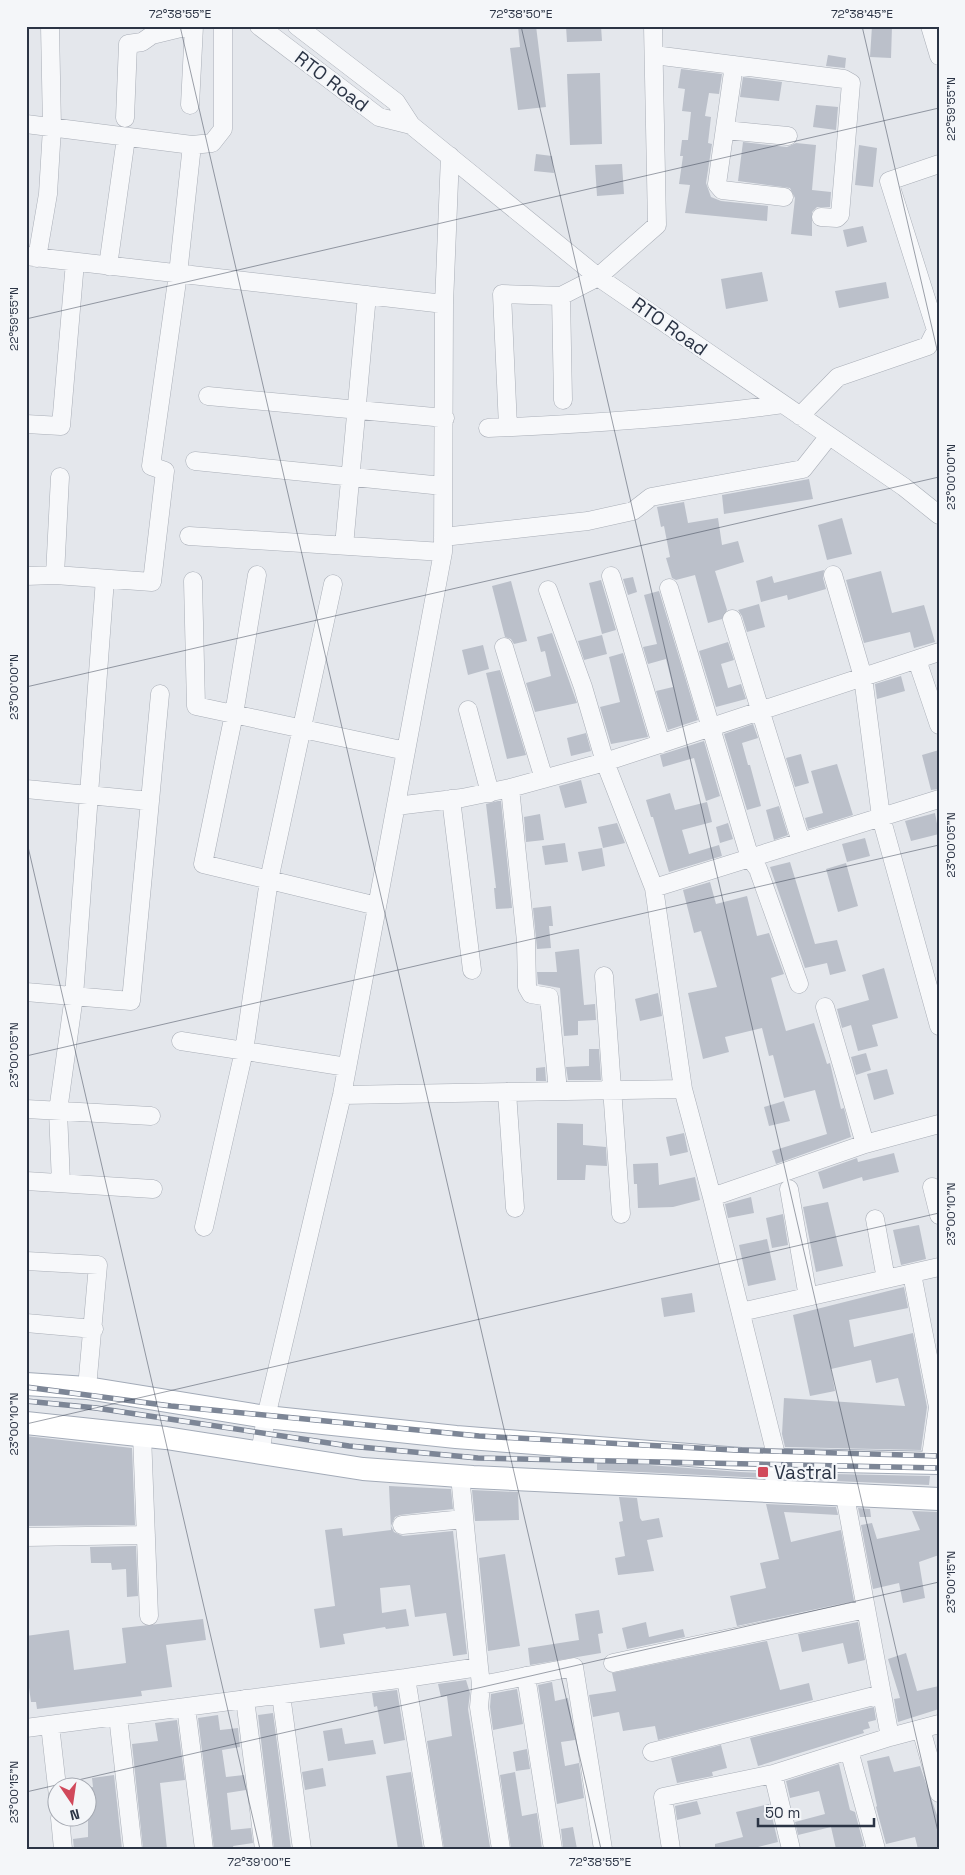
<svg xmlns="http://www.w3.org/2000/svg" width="965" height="1875" viewBox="0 0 965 1875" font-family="'Space Grotesk',sans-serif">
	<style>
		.building { fill: #bbc0ca }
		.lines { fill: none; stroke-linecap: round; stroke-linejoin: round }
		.minor-casing { stroke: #a9aeb7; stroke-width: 19 }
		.major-casing { stroke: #a3abb8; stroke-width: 24 }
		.minor { stroke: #f7f8fa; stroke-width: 18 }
		.major { stroke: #fff; stroke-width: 22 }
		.rail-casing { stroke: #7d8696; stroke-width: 5.5 }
		.rail { stroke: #f4f6f9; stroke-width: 4; stroke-dasharray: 11; stroke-linecap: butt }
		.ticks { fill: none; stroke: #2b3445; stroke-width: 1; stroke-opacity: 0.45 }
		.poi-dot { fill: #d1495b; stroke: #f4f6f9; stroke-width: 2 }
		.labels { text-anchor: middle; stroke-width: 4.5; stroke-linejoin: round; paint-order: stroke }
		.street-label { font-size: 19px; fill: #2b3445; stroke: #f4f6f9 }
		.poi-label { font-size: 19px; fill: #2b3445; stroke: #f4f6f9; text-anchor: start }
		.neatline { fill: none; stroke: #2b3445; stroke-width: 2 }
		.ticks-label { font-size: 12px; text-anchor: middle; fill: #2b3445 }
	</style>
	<rect width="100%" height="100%" fill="#e4e7ec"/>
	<!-- building -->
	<path class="building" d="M518,26H536L546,107L518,110L510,48L520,47Z
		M566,26H601L602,41L567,42Z
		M872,26H892L891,58L870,57Z
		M828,55L846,58L845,68L826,66Z
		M681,69L722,74L719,94L709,93L705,116L711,117L708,143L712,144L706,183L711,197L721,201L768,206L767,221L685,213L690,185L679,184L683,156H680L682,140H688L691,112L682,111L685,89L678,88Z
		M600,73L602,144L570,145L567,74Z
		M743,77L782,82L779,101L740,97Z
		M816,105L838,107L836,130L813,127Z
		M743,142L787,147L796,143L816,145L812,190L831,192L830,207H817L812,212V236L791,234L795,198L790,188L738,181Z
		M859,145L877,148L873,187L855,185Z
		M536,154L552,156L554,173L534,171Z
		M622,164L624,194L597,196L595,165Z
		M863,226L867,242L847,247L843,230Z
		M762,272L768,301L726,309L721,279Z
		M886,282L889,298L839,308L835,291Z
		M809,479L813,499L724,514L722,495Z
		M684,502L688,523L718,518L722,545L738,541L744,562L715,571L727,610L722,619L708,623L695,575L676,580L672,578L666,558L670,557L664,526L661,527L657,507Z
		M842,518L852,554L827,560L818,525Z
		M824,570L823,578L826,589L788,600L787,595L761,602L756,581L772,576L774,583Z
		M881,571L892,613L924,605L935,642L914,648L910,632L864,643L846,580Z
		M633,577L637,592L628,595L623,579Z
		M601,580L616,630L602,634L589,583Z
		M511,581L527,641L514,644L511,639L505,637L492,586Z
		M659,591L698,720L668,730L656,691L673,687L666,659L648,664L643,647L657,644L644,595Z
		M759,604L765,627L747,632L742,616L738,610Z
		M552,633L577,703L535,712L526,683L551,676L545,651L541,652L537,637Z
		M602,635L607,654L584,660L578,641Z
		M728,642L734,660L721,664L728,688L741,684L746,699L716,707L699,651Z
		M483,645L489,669L468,675L462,650Z
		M623,653L648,737L611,744L600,707L620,702L609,657Z
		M500,670L526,755L507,759L486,673Z
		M901,676L905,691L877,699L875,684Z
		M753,724L758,738L742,743L748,765H750L761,806L747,810L724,734Z
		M586,733L591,751L571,756L567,738Z
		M704,741L720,796L706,801L694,758L663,767L660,755Z
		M939,750V789L931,790L922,755Z
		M801,754L809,783L795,787L786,758Z
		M837,764L853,815L808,829L805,818L823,813L811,771Z
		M581,780L587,803L565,808L559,786Z
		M670,793L675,810L707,802L712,822L682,830L689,854L719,845L722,856L669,872L653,817H651L646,800Z
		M498,801H501L512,908L496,909L494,888H496L486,804Z
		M779,806L788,835L774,840L766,810Z
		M935,813L939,834L911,841L905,821Z
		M540,814L544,840L526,842L524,817Z
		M617,823L625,843L603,848L598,827Z
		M728,823L733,839L720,843L716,827Z
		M865,838L870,856L847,862L842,844Z
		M565,843L568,862L545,865L542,846Z
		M602,848L605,866L582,871L578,852Z
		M790,862L815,944L837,940L846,971L830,975L827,963L805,968L770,867Z
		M846,863L858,906L838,912L826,869Z
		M710,882L716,904L747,896L757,936L769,933L784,974L771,978L786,1031L814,1023L827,1064L830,1063L841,1109L844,1108L851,1137L776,1164L772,1151L827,1134L815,1090L784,1098L773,1055L769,1056L762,1028L725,1037L729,1052L703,1059L688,993L717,987L701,931L694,933L683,890Z
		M551,906L553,926H549L551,948L537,949L533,908Z
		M579,949L584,1005L595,1004L596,1020L578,1021V1035L564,1036L560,988L538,984L537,972H557L555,952Z
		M884,968L898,1018L872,1025L878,1046L858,1051L851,1025L842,1028L837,1009L869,1000L862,975Z
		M658,993L662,1016L640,1021L635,999Z
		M589,1049H599L601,1080H568L566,1067L589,1066Z
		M866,1053L871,1070L856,1075L851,1057Z
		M545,1067L546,1081H536V1068Z
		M887,1069L894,1094L874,1100L867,1074Z
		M784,1101L790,1121L769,1126L764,1107Z
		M557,1123L583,1124V1145L606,1147L607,1166L586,1165L585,1180H557Z
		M684,1133L688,1152L670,1156L666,1137Z
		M894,1153L899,1172L863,1181L862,1177L823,1189L818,1172L857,1158L858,1162Z
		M658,1163L659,1185L695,1177L700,1200L673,1207L638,1208L637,1184H634L633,1164Z
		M751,1197L754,1213L728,1218L725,1204Z
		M828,1202L843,1266L816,1272L803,1207Z
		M783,1214L788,1245L772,1248L766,1218Z
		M919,1225L926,1259L901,1265L893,1230Z
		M767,1239L776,1280L748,1286L739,1245Z
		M904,1287L908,1308L849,1320L854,1347L913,1333L927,1407L921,1450L785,1447L782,1434L784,1398L905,1406L898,1378L876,1383L871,1360L831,1369L835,1391L810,1396L793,1315Z
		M692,1293L695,1312L664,1317L661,1298Z
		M26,1436L132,1448L135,1525L26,1526Z
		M597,1461L740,1472L765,1473L764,1478L597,1470Z
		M786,1473L930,1476L929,1485L785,1479Z
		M389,1486L451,1489L453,1509L400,1515L395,1517L391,1526L394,1532L403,1536L453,1531L467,1654L453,1656L446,1613L415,1617L410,1585L380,1588L382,1613L406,1609L409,1626L386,1629L385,1627L343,1634L345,1644L320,1648L314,1609L335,1606L325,1530L342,1528L343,1536L391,1530Z
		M472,1490L518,1492L519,1520L475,1521Z
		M619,1497L637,1498L640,1518L642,1521L659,1518L663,1537L647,1540L654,1571L618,1575L615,1558L625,1556L619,1522L623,1521Z
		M766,1504L836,1507L838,1515L784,1512L791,1542L841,1530L854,1601L737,1626L730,1596L766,1588L760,1563L779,1559Z
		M858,1508L870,1509L871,1517H860Z
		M912,1511L939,1512V1555L919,1562L925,1598L903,1603L899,1583L873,1589L861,1525L872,1523L877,1539L920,1530Z
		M136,1546L138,1596L127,1597L126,1569L112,1570L111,1563H91L90,1547Z
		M505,1554L520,1646L488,1651L479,1558Z
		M599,1610L603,1633L598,1634L601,1653L530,1665L528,1648L579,1640L575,1614Z
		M203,1619L206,1640L166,1645L172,1687L141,1691L142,1696L37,1709L36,1702H31L26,1666V1636L69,1630L74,1670L126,1663L122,1628Z
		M646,1622L649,1637L683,1629L685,1637L627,1649L622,1628Z
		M858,1622L865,1660L848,1664L843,1643L802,1652L798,1634Z
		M767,1641L780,1690L809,1683L813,1700L658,1740L655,1726L623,1731L619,1712L593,1717L589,1695L616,1691L612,1673Z
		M906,1653L917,1691L939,1686V1709L898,1722L894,1699L900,1698L888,1659Z
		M466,1680L470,1693L468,1709L490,1847L444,1849L427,1741L452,1736L447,1696L441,1697L438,1684Z
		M552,1682L555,1701L568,1698L575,1740L561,1742L565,1766L579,1763L584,1798L557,1804L538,1685Z
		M517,1689L523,1724L493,1730L490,1707L491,1694Z
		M397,1690L405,1740L384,1744L377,1706L374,1707L372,1693Z
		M874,1707L876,1720L868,1722L870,1728L863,1730L864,1733L758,1766L750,1738Z
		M273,1713L288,1826L291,1849H274L258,1715Z
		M218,1715L220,1730L238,1728L240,1747L222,1750L226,1777L244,1775L246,1790L227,1793L231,1830L251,1828L253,1843L233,1846L234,1849H214L198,1718Z
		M177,1720L185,1780L160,1783L167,1849H143L132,1744L158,1741L155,1723Z
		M342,1728L345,1744L373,1740L376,1754L328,1761L323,1731Z
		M721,1745L727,1768L712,1772L713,1776L677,1783L671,1758Z
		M527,1749L530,1769L516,1771L513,1752Z
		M889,1756L894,1772L920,1766L939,1821V1849H918L915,1837L886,1844L876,1807L877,1806L867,1761Z
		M839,1764L850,1810L855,1812L864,1846L853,1849H836L831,1827L798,1835L795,1822L825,1814L819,1791L790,1798L786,1781Z
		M323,1768L326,1786L305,1790L302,1772Z
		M411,1772L423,1849H398L386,1776Z
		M515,1772L522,1816L537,1813L542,1849H511L500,1775Z
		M114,1775L122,1849H74L73,1839L88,1837V1788L93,1787L92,1778Z
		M697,1801L701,1814L677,1820L675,1806Z
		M769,1804L778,1842L750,1849H715V1844L743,1837L736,1812Z
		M573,1827L577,1849H563L561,1829Z"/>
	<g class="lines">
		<defs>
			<path id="minor" d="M259,26L379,117L411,125
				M297,26L396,102L411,125L598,277L904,487L939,515
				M930,26L939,56
				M654,55L844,79L851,83L840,215L837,218L821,217
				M734,65L717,184L722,190L784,197
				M190,105L194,26
				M125,118L128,44L142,42L152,35L189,26
				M26,124L192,145L178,274L151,466L165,471L152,582L55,575L26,576
				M725,130L788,136
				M192,145L212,143L223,129V26
				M26,256L444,304
				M37,258L48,194L52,128L50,26
				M108,266L126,138
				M561,296L563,400
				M208,396L445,418
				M800,416L838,377L928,346L936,330L889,181L939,164
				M26,424L61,426L75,262
				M508,427L502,294L561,296L598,277L657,225L653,26
				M488,428C586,424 685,418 783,404
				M195,461L443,486
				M189,536L443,552
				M443,537L588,521L633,511L651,497L803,469L829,436
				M344,546L367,295
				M55,575L60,477
				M257,575L234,714L203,864L377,906
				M833,575L863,677L881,817L939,1026
				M611,576L661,744
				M193,581L196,706L406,751
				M669,588L750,858L758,869L799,984
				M548,590L583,687L605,762L654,888L683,1089L712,1197L777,1459L773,1492
				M732,619L801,842
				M504,647L544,779
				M917,660L939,725
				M468,710L490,793
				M510,788L526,941L527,987L531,994L549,997L558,1091
				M26,789L150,801L131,1001L26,992
				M451,799L472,970
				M150,801L160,694
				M396,806L462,798L510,788L605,762L939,652
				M654,888L939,799
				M604,976L621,1214
				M825,1007L865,1144
				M181,1041L347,1067
				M507,1092L515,1208
				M342,1095L683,1089
				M26,1109L151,1116
				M26,1181L153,1189
				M61,1183L58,1111L74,996L105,579
				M932,1187L939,1215
				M789,1189L808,1297
				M712,1197L865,1144L939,1124
				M875,1219L886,1279
				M204,1227L244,1051L269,880L333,584
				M26,1261L98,1265L87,1388
				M912,1274L938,1407L931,1456
				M741,1312L939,1267
				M26,1323L94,1329
				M142,1435L149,1616
				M260,1454L266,1417L342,1095L443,552L444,304L450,156
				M845,1496L890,1737
				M402,1525L464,1519
				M26,1537L146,1535
				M613,1663L866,1609
				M479,1667L481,1685L574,1667L603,1849
				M526,1676L553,1849
				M481,1685L479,1707L501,1849
				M281,1695L302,1849
				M245,1699L264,1849
				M186,1707L204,1849
				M118,1716L133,1849
				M50,1725L58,1796
				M26,1728L406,1678
				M921,1729L939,1793
				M849,1750L876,1849
				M652,1752L882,1694
				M773,1774L791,1849
				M60,1818L63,1849
				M434,1849L406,1678L479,1667L460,1476
				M671,1849L663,1797L773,1774L890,1737L939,1724"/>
			<path id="major" d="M26,1384L87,1388L266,1417L456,1437L741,1459L939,1463
				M26,1423L166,1438L363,1469L473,1477L939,1499"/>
		</defs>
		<!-- minor casing -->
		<use href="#minor" class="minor-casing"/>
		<!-- major casing -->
		<use href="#major" class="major-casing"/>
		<!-- minor -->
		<use href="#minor" class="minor"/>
		<!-- major -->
		<use href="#major" class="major"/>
		<defs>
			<path id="rail" d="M26,1387L171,1406L479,1436L734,1450L939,1456
				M26,1401L96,1408L349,1446L478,1458L939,1468"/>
		</defs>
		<!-- rail casing -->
		<use href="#rail" class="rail-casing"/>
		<!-- rail -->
		<use href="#rail" class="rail"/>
	</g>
	<!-- ticks -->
	<path class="ticks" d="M180,26L601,1849M521,26L939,1836M862,26L939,358M26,319L939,108M26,687L939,477M26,838L260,1849M26,1056L939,845M26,1424L939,1213M26,1792L939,1582"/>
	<!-- markers -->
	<rect class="poi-dot" x="757" y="1466" width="12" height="12" rx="2.5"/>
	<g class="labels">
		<!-- street labels -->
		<g class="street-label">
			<text transform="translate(332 81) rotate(37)" y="7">RTO Road</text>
			<text transform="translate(670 326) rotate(35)" y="7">RTO Road</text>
		</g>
		<!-- poi labels -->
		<g class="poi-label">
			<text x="774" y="1479">Vastral</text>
		</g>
	</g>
	<!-- border -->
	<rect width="965" height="1875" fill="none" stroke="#f4f6f9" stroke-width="55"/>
	<!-- north arrow -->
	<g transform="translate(72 1802) rotate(167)"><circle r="24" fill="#f4f6f9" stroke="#a4a8b1"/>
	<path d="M0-4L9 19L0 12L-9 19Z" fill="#d1495b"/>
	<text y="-8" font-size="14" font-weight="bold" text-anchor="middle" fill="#2b3445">N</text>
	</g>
	<!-- scale -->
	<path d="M758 1818v8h116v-8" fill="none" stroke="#2b3445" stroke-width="2.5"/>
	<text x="765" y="1818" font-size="15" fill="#2b3445" stroke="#f4f6f9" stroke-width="4" paint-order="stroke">50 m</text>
	<rect x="28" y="28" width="910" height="1820" class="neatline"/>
	<g class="ticks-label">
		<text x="180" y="18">72°38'55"E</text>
		<text x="521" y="18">72°38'50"E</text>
		<text x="862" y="18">72°38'45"E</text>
		<text transform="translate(951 109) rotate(-90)" y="4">22°59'55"N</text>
		<text transform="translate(14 319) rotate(-90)" y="4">22°59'55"N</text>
		<text transform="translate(951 477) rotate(-90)" y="4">23°00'00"N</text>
		<text transform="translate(14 687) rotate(-90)" y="4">23°00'00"N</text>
		<text transform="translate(951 845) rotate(-90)" y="4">23°00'05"N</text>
		<text transform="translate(14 1055) rotate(-90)" y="4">23°00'05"N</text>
		<text transform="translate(951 1214) rotate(-90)" y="4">23°00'10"N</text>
		<text transform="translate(14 1424) rotate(-90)" y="4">23°00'10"N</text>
		<text transform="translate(951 1582) rotate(-90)" y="4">23°00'15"N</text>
		<text transform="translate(14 1792) rotate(-90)" y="4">23°00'15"N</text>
		<text x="259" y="1866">72°39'00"E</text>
		<text x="600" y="1866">72°38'55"E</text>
	</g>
</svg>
